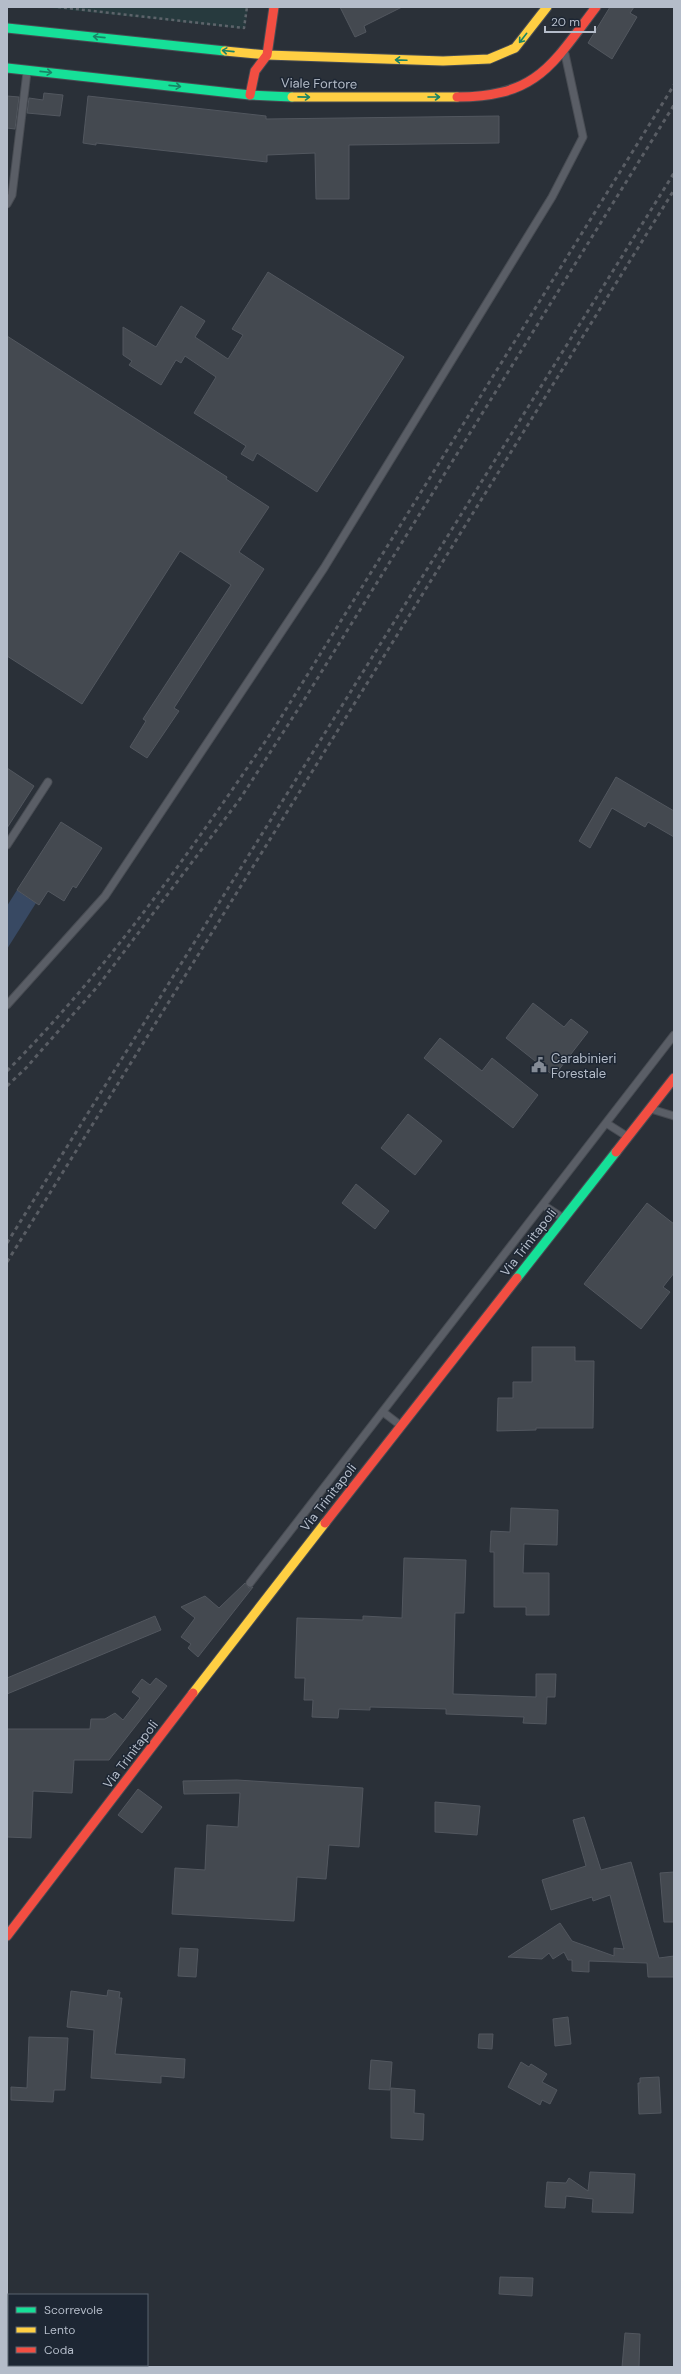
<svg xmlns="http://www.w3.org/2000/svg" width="681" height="2374" viewBox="0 0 681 2374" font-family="'DM Sans',sans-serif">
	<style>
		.green { fill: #273a3e }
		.water { fill: #384963 }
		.building { fill: #444950; stroke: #52575f }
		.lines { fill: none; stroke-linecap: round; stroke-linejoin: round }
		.lane-casing { stroke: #484c53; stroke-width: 9 }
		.fast-casing { stroke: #484c53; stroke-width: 11 }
		.slow-casing { stroke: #484c53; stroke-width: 11 }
		.jam-casing { stroke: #484c53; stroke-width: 11 }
		.path { stroke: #5d636a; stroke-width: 2.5; stroke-dasharray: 3 3; stroke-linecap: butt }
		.lane { stroke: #5a5e66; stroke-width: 7 }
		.fast { stroke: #16e098; stroke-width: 9 }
		.slow { stroke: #ffcf43; stroke-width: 9 }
		.jam { stroke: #f24e42; stroke-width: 9 }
		.rail { stroke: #595d64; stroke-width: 3; stroke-dasharray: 4 4; stroke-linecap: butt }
		.oneway { stroke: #1a8366 }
		.labels { text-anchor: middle; stroke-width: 3; stroke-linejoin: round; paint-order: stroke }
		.street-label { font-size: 13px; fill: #b4bcc9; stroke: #1d2633 }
		.poi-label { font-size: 13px; fill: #b4bcc9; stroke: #1d2633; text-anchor: start }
	</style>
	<rect width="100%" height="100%" fill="#2a3038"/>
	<!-- green -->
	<path class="green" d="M41,7H248L245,29Z"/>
	<!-- water -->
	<path class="water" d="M17,890L36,903L7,949V906Z"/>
	<!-- building -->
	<path class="building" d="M340,7H402L364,26L366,32L355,37Z
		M610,7H634L630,13L637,17L612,59L588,43Z
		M44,93L63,95L60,116L27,113L29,98L43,100Z
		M7,96L19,97L15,129L7,128Z
		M88,96L266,116V119L499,116V143L349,145V199H316L315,153L267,155V162L96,143V145L83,143Z
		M268,272L404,357L317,492L257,453L253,461L241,454L246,446L194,413L216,377L185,356L181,363L176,360L161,385L129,365L132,361L123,355V327L156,347L181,306L205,321L195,337L228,359L243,335L232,329Z
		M7,336L227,477L226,479L269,507L239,552L264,569L174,708L179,711L147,758L130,747L146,721L143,719L231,585L180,551L82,704L7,656Z
		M7,768L34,786L7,828Z
		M616,777L674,811V837L648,822L645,827L612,808L590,848L579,841Z
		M61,822L102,848L76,888L73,886L64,901L48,891L39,905L17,890Z
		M533,1003L564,1027L571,1019L588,1032L554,1076L506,1038Z
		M440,1038L482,1071L492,1058L538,1095L513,1128L424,1058Z
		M408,1114L442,1141L415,1175L381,1148Z
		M356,1184L389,1211L375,1229L342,1203Z
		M647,1203L674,1224V1273L663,1287L670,1292L641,1329L584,1284Z
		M532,1347H575V1361H594L593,1428H536V1430L497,1431L498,1398H513V1382H532Z
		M511,1508L558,1510L557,1545L524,1544L523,1573H549V1615H526V1607H494V1552H490L491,1531L510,1532Z
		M404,1558L466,1560L464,1613H455L453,1694L536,1697V1674H556L555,1697H547L546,1724L523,1723L524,1717L446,1714V1709L370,1707V1710L339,1709L338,1718L312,1717L313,1700H304L305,1678H295L297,1618L363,1620V1616L402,1618Z
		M245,1583L249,1588L253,1587L198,1657L188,1648L191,1644L181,1637L195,1618L181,1607L205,1596L219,1608Z
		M155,1616L161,1630L7,1694V1678Z
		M156,1678L167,1686L109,1760H74L72,1793L33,1791L31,1838L7,1837V1729H90L91,1719H105L115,1713L123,1720L140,1698L132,1692L142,1679L150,1685Z
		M237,1780L363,1788L359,1847L329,1845L326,1879L297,1877L294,1921L172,1914L175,1868L205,1870L207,1825L238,1827L240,1793L184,1794L183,1781Z
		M138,1789L162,1807L142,1833L118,1815Z
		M435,1802L480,1806L477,1835L435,1832Z
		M584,1817L601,1870L631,1862L659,1958L674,1956V1977H648L647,1963L589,1961V1972L572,1971V1960H568L564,1952L553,1959L549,1953L542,1959L508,1957L560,1923L572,1941L614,1956V1948L624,1949L610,1895L593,1901L592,1897L551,1910L542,1880L586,1866L573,1820Z
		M674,1872V1922H664L660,1873Z
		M180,1948L198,1949L196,1977L178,1976Z
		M108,1990L120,1992L119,1998H122L115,2054L185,2059L184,2078L161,2076V2083L91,2078L94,2030L67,2027L71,1991L107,1996Z
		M568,2017L571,2044L555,2046L553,2019Z
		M479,2034H493L492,2049L478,2048Z
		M29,2037L68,2038L65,2090H54L53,2102L11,2100V2087L27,2088Z
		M371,2060L392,2062L390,2090L369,2089Z
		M521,2062L529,2067L531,2064L547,2074L542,2082L557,2090L550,2104L542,2100L540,2105L508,2087Z
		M659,2077L661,2113L639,2114L638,2083H640V2078Z
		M391,2088L415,2090L414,2113L424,2114L423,2140L391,2138Z
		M590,2172L635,2174L633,2213L592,2212L593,2199L566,2196L565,2208L545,2207L547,2182L566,2183L569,2178L588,2191Z
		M500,2277L533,2278L532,2296L499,2294Z
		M625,2333L640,2334L639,2367H622Z"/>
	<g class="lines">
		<defs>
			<path id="lane" d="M7,204L12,195L27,72
				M7,845L48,782
				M7,1005L105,896L324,568L552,197L583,137L565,54
				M651,1109L674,1116
				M606,1123L628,1137
				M543,1205L563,1218
				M383,1412L400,1425
				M250,1583L674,1035"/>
			<path id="fast" d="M7,28L225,51
				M7,68L250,95L292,97
				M517,1278L616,1152"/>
			<path id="slow" d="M225,51L267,55L443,61L489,59L515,48L547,7
				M292,97H457
				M193,1693L325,1523"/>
			<path id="jam" d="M250,95L255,71L267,55L274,7
				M457,97C537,97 552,65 596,7
				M616,1152L674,1078
				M325,1523L517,1278
				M7,1936L193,1693"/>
		</defs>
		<!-- lane casing -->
		<use href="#lane" class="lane-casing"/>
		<!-- fast casing -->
		<use href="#fast" class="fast-casing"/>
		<!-- slow casing -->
		<use href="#slow" class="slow-casing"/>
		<!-- jam casing -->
		<use href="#jam" class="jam-casing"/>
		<!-- path -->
		<path class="path" d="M58,7L244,28L247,7"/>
		<!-- lane -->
		<use href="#lane" class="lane"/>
		<!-- fast -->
		<use href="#fast" class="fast"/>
		<!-- slow -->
		<use href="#slow" class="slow"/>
		<!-- jam -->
		<use href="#jam" class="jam"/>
		<!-- rail -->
		<path class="rail" d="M7,1071C109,968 194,847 275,727L674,85
			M7,1086L26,1068L98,986L240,799L304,700L674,105
			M7,1243L674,173
			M7,1262L674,190"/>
	</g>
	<!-- one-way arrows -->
	<defs><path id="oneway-shaft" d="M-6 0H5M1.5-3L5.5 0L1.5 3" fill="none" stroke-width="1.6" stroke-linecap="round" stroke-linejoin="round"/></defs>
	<g class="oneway">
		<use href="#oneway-shaft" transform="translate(99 37) rotate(-174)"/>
		<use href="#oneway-shaft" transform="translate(523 38) rotate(128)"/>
		<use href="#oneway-shaft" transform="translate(228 51) rotate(-174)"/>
		<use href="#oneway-shaft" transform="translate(401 60) rotate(-178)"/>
		<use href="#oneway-shaft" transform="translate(46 72) rotate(6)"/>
		<use href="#oneway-shaft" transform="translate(175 86) rotate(6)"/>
		<use href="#oneway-shaft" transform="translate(304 97) rotate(1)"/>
		<use href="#oneway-shaft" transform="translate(434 97)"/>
	</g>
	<!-- icons -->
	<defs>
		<symbol id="civic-bare" viewBox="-9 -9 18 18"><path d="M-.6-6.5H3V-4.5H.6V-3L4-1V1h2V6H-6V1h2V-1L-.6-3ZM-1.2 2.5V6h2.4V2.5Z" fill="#848b96" stroke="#1d2633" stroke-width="2.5" paint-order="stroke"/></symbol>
	</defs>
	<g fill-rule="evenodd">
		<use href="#civic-bare" x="528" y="1054" width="22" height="22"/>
	</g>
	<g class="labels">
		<!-- street labels -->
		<g class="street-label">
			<text transform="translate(319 83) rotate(1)" y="5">Viale Fortore</text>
			<text transform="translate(528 1242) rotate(-52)" y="5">Via Trinitapoli</text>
			<text transform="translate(328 1497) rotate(-52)" y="5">Via Trinitapoli</text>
			<text transform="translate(130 1754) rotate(-53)" y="5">Via Trinitapoli</text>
		</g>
		<!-- poi labels -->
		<g class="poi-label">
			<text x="551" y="1063">Carabinieri<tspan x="551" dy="15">Forestale</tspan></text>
		</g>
	</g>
	<!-- border -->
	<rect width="681" height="2374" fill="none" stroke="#b4bcc9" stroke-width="16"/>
	<!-- legend -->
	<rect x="8" y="2294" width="140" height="72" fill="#1d2633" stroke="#59626f"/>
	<rect x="16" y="2307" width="20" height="6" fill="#16e098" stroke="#59626f"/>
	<text x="44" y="2314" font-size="12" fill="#b4bcc9">Scorrevole</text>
	<rect x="16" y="2327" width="20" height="6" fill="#ffcf43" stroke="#59626f"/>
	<text x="44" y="2334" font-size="12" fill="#b4bcc9">Lento</text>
	<rect x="16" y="2347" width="20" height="6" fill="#f24e42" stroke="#59626f"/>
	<text x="44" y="2354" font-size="12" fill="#b4bcc9">Coda</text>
	<!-- scale -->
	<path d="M545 26v6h50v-6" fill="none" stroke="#b4bcc9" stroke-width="2"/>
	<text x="551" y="26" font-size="12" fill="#b4bcc9" stroke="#1d2633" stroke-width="3" paint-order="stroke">20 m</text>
</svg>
